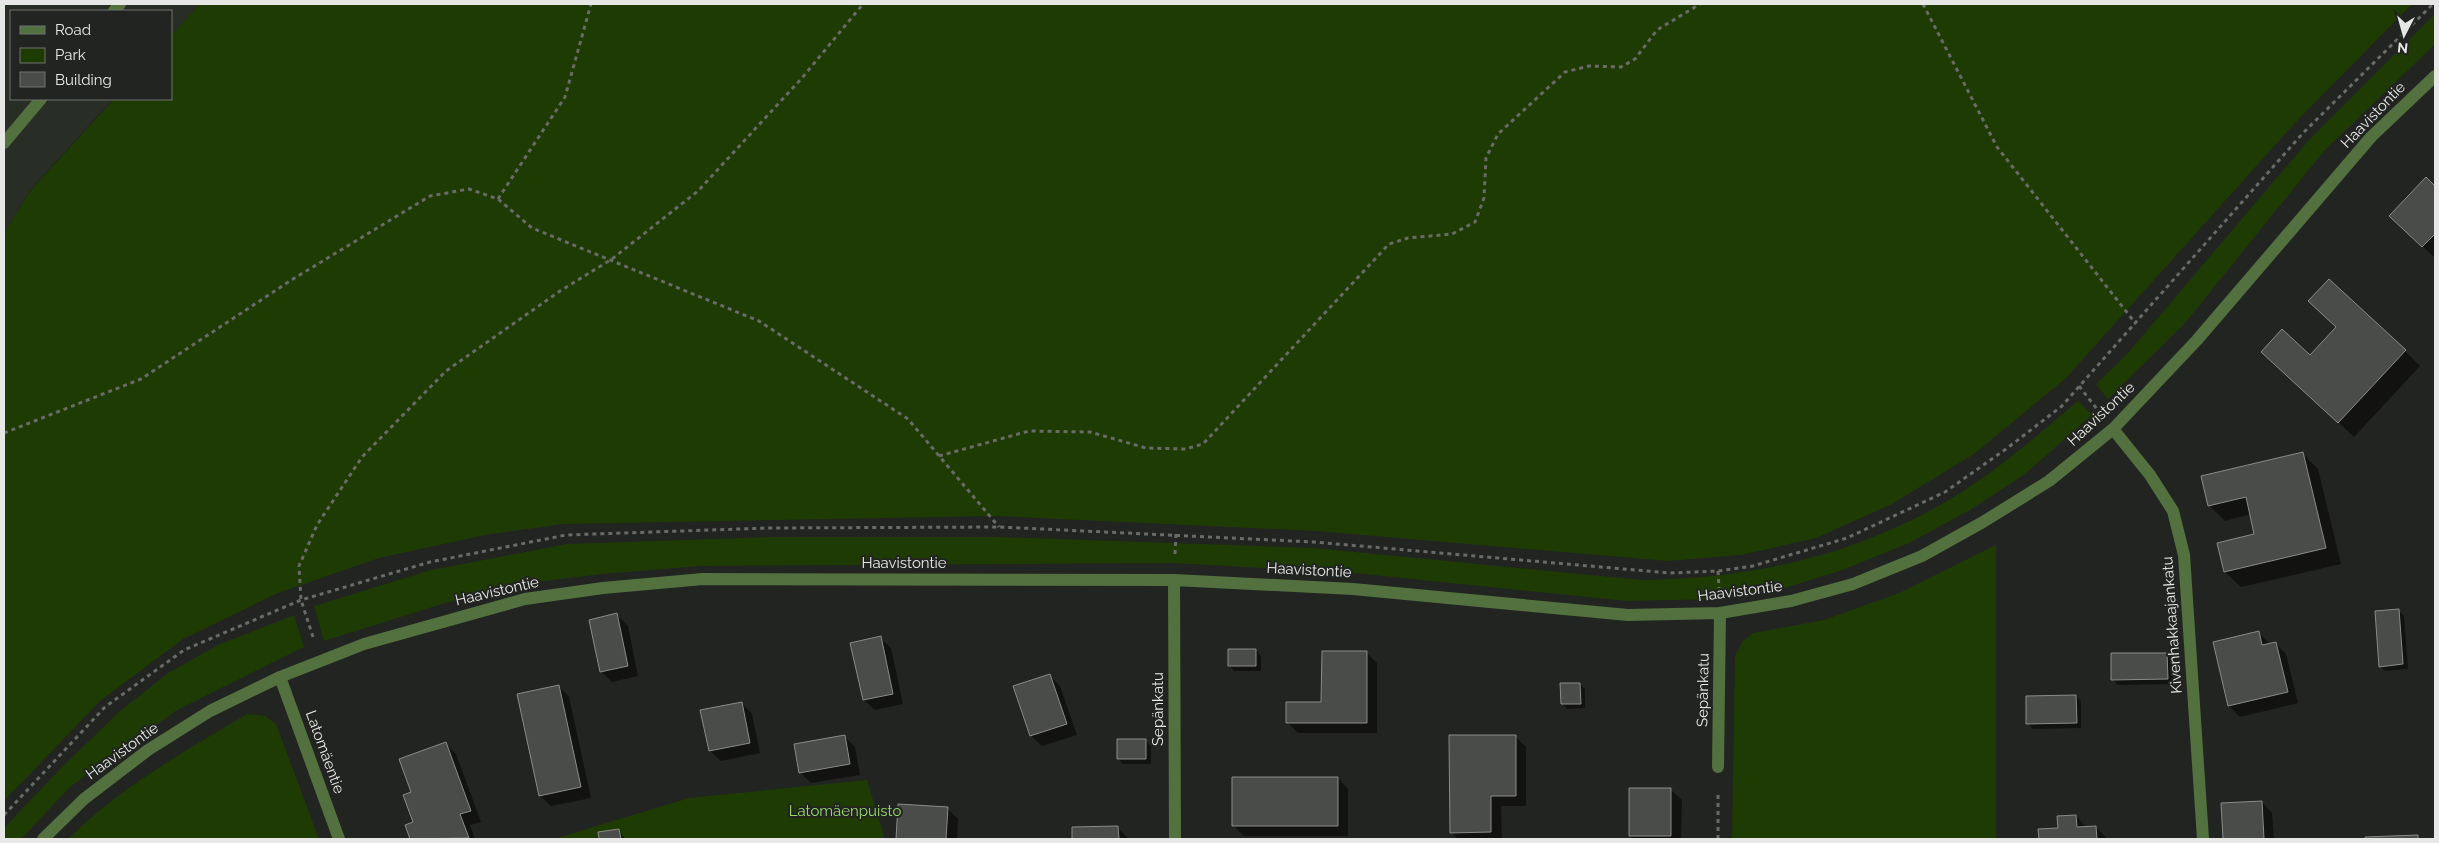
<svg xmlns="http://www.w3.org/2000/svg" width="2439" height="843" viewBox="0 0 2439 843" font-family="Raleway,sans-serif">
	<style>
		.built { fill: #282d25 }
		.green { fill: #1e3b04 }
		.shadow { fill: #0007 }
		.building { fill: #4a4c49; stroke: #898c88 }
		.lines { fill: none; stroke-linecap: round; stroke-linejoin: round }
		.path { stroke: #696b68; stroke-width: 3; stroke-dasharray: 4 4; stroke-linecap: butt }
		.service { stroke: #52713e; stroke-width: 12 }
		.minor { stroke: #52713e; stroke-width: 12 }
		.labels { text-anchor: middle; stroke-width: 4; stroke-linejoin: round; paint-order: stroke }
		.street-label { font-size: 15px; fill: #e7e8e6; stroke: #222421 }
		.park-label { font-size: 15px; fill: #99d96d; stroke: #222421 }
	</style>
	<rect width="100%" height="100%" fill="#222421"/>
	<!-- built -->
	<path class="built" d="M4,4H200L171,35V11H11V99H113L30,190L4,233Z"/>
	<!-- green -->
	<path class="green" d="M200,4H2412L2294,124L2065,379L1974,454L1892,504L1816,538L1741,555L1668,561L1316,531L995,516L563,524L485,535L379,558L278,593L183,639L100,701L4,801V233L30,191L114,99H171V35Z
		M2435,14V44L2324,151L2186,322L2108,399L2096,384L2128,353L2308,141Z
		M2078,401L2092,415L2025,474L1970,510L1909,543L1845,569L1779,590L1717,599L1627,601L1354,573L1173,563L700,566L602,574L520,584L445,603L324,641L314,606L431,570L567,544L769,537H1000L1314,548L1642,580C1751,579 1858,555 1952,498C1998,470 2038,435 2078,401Z
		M1996,545V839H1732L1735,656L1743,641L1753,633L1824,620L1899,593Z
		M294,615L304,647L177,710L70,787L21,839H4V828L61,768L119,712L168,673L218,645Z
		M247,714L265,716L276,724L319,839H68C119,788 185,751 247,714Z
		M867,780L885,839H554L689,798Z"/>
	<!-- shadow -->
	<path class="shadow" d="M2426,179L2435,188L2434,257L2401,226Z
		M2310,301L2405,351L2420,366L2354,437L2279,367L2310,357L2337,328Z
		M2302,453L2318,469L2341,564L2241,587L2225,572L2256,535L2251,514L2225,521L2209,505Z
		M2398,610L2404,616L2408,669L2385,671L2380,666Z
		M617,615L628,626L638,676L612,682L601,671Z
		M2259,633L2270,644L2275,643L2286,654L2298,703L2240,717L2229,706L2214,643Z
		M880,638L891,648L903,704L875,710L864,700Z
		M1256,650L1261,656V671H1234L1229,665Z
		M1366,652L1377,663V733H1298L1287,722L1323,703Z
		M2167,654L2172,659L2173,684L2118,685L2112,679Z
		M1049,675L1060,686L1077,735L1042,746L1031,736L1015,687Z
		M1580,684L1585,689V708L1567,709L1562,703Z
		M559,686L569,697L591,798L551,806L540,796Z
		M2076,696L2081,701V728L2033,729L2028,723Z
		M742,703L752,714L760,753L721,761L710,751Z
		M844,736L855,747L860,775L811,783L800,772Z
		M1515,736L1526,747V806H1501L1502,839H1458L1451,832Z
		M1145,740L1151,746V764H1123L1118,758Z
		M446,744L456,754L481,822L470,825L475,839H412L407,826L415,823L413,793Z
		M1338,778L1348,789V836H1244L1233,825Z
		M1671,790L1682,800L1681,839H1633L1630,836Z
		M2262,802L2272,813L2274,839H2224L2222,804Z
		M899,805L947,808L958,819L957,839H897Z
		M2076,816L2087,828L2096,827L2107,839H2040V831L2059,829Z
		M1073,828H1118L1129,839H1073Z
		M619,830L625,839H600L599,833Z
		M2418,837L2420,839H2366V838Z"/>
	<!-- building -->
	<path class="building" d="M2426,177L2435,186V234L2422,247L2389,216Z
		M2329,279L2406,350L2338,423L2261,352L2282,329L2310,355L2336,327L2308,301Z
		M2303,452L2326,548L2224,572L2217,543L2254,534L2246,497L2208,506L2201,476Z
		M2399,609L2403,664L2379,667L2375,611Z
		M617,613L628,666L600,672L589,620Z
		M2259,631L2262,645L2276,642L2288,692L2228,706L2213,642Z
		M881,636L893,694L863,700L850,643Z
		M1228,649H1256V666H1228Z
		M1322,651H1367V723H1286V702H1321Z
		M2111,653H2167L2168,679L2111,680Z
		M1050,674L1067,724L1030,736L1013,686Z
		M1560,683H1580L1581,704H1561Z
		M559,685L581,787L539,796L517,694Z
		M2076,695L2077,723L2026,724V696Z
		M742,702L750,743L709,751L700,710Z
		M845,735L850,764L799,773L794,744Z
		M1449,735H1516V796H1491V832L1450,833Z
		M1117,739H1146V759H1117Z
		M446,742L471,811L460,814L469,838L410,839L405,825L413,822L403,795L411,792L399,759Z
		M1232,777H1338V826H1232Z
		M1629,788H1671V836H1629Z
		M2262,801L2264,839H2223L2221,803Z
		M898,804L948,807L946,839H896Z
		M2076,815L2077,827L2096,826L2097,839H2039L2038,829L2058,828L2057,816Z
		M1118,826L1119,839H1072V827Z
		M619,829L621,839H599L598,832Z
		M2418,835V839H2365V837Z"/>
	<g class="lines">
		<!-- path -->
		<path class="path" d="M1923,4L1997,147L2136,324
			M498,199L565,97L591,4
			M2079,386L2097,409
			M4,433L141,379L293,279L430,196L469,189L498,199L532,228L759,321L908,419L999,527
			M939,456L1029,431L1090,432L1146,448L1186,449L1203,444L1389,244L1408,238L1452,234L1475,222L1484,198L1486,158L1498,134L1565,72L1589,66L1621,67L1635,59L1657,30L1700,4
			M1175,554L1176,534
			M1718,571L1719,588
			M313,637L301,600L299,566L317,525L362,457L446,371L560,291L612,259L698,191L802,78L863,4
			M4,815L105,707L184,650L301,600L430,562L566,535L768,528L1000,527L1314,542L1670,573L1718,571L1753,566L1847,538L1945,492L2006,449L2062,406L2302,134L2433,4
			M1718,839V792"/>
		<!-- service -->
		<path class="service" d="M114,11L120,4
			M4,143L41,99"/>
		<!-- minor -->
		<path class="minor" d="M2113,429L2150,475L2173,511L2184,555L2203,839
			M1174,580L1175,839
			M280,677L339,839
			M1718,767L1720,613
			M43,839L84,799L148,750L210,711L280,677L364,644L525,599L603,588L703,579L1174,580L1353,589L1628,615L1720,613L1791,601L1853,584L1922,556L1983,522L2049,481L2113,429L2197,340L2371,137L2435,76"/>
	</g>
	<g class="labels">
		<!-- street labels -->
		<g class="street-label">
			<text transform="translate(2373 115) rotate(-46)" y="5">Haavistontie</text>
			<text transform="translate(2101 414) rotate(-43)" y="5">Haavistontie</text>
			<text x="904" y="568">Haavistontie</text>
			<text transform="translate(1309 570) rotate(3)" y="5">Haavistontie</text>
			<text transform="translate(497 591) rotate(-13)" y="5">Haavistontie</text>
			<text transform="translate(1740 591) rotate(-7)" y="5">Haavistontie</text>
			<text transform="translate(2172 625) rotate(-94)" y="5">Kivenhakkaajankatu</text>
			<text transform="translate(1703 690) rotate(-89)" y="5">Sepänkatu</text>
			<text transform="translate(1158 709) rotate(-90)" y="5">Sepänkatu</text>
			<text transform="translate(122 751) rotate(-36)" y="5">Haavistontie</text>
			<text transform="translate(325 752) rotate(70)" y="5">Latomäentie</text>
		</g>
		<!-- park labels -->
		<g class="park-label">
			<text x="845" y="816">Latomäenpuisto</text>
		</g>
	</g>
	<!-- border -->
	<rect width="2439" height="843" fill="none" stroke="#e7e8e6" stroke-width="10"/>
	<!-- legend -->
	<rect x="10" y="10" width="162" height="90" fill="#222421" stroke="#717270"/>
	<rect x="20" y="26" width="25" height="8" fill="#52713e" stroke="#717270"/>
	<text x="55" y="35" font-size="15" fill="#e7e8e6">Road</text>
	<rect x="20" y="48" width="25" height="15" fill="#1e3b04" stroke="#717270"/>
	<text x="55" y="60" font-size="15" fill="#e7e8e6">Park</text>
	<rect x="20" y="72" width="25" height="15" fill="#4a4c49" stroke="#717270"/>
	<text x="55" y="85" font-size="15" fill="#e7e8e6">Building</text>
	<!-- north arrow -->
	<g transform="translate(2404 35) rotate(186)" stroke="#222421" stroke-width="4" paint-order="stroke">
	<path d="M0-4L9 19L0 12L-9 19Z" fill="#e7e8e6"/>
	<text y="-8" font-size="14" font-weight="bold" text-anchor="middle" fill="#e7e8e6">N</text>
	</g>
</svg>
